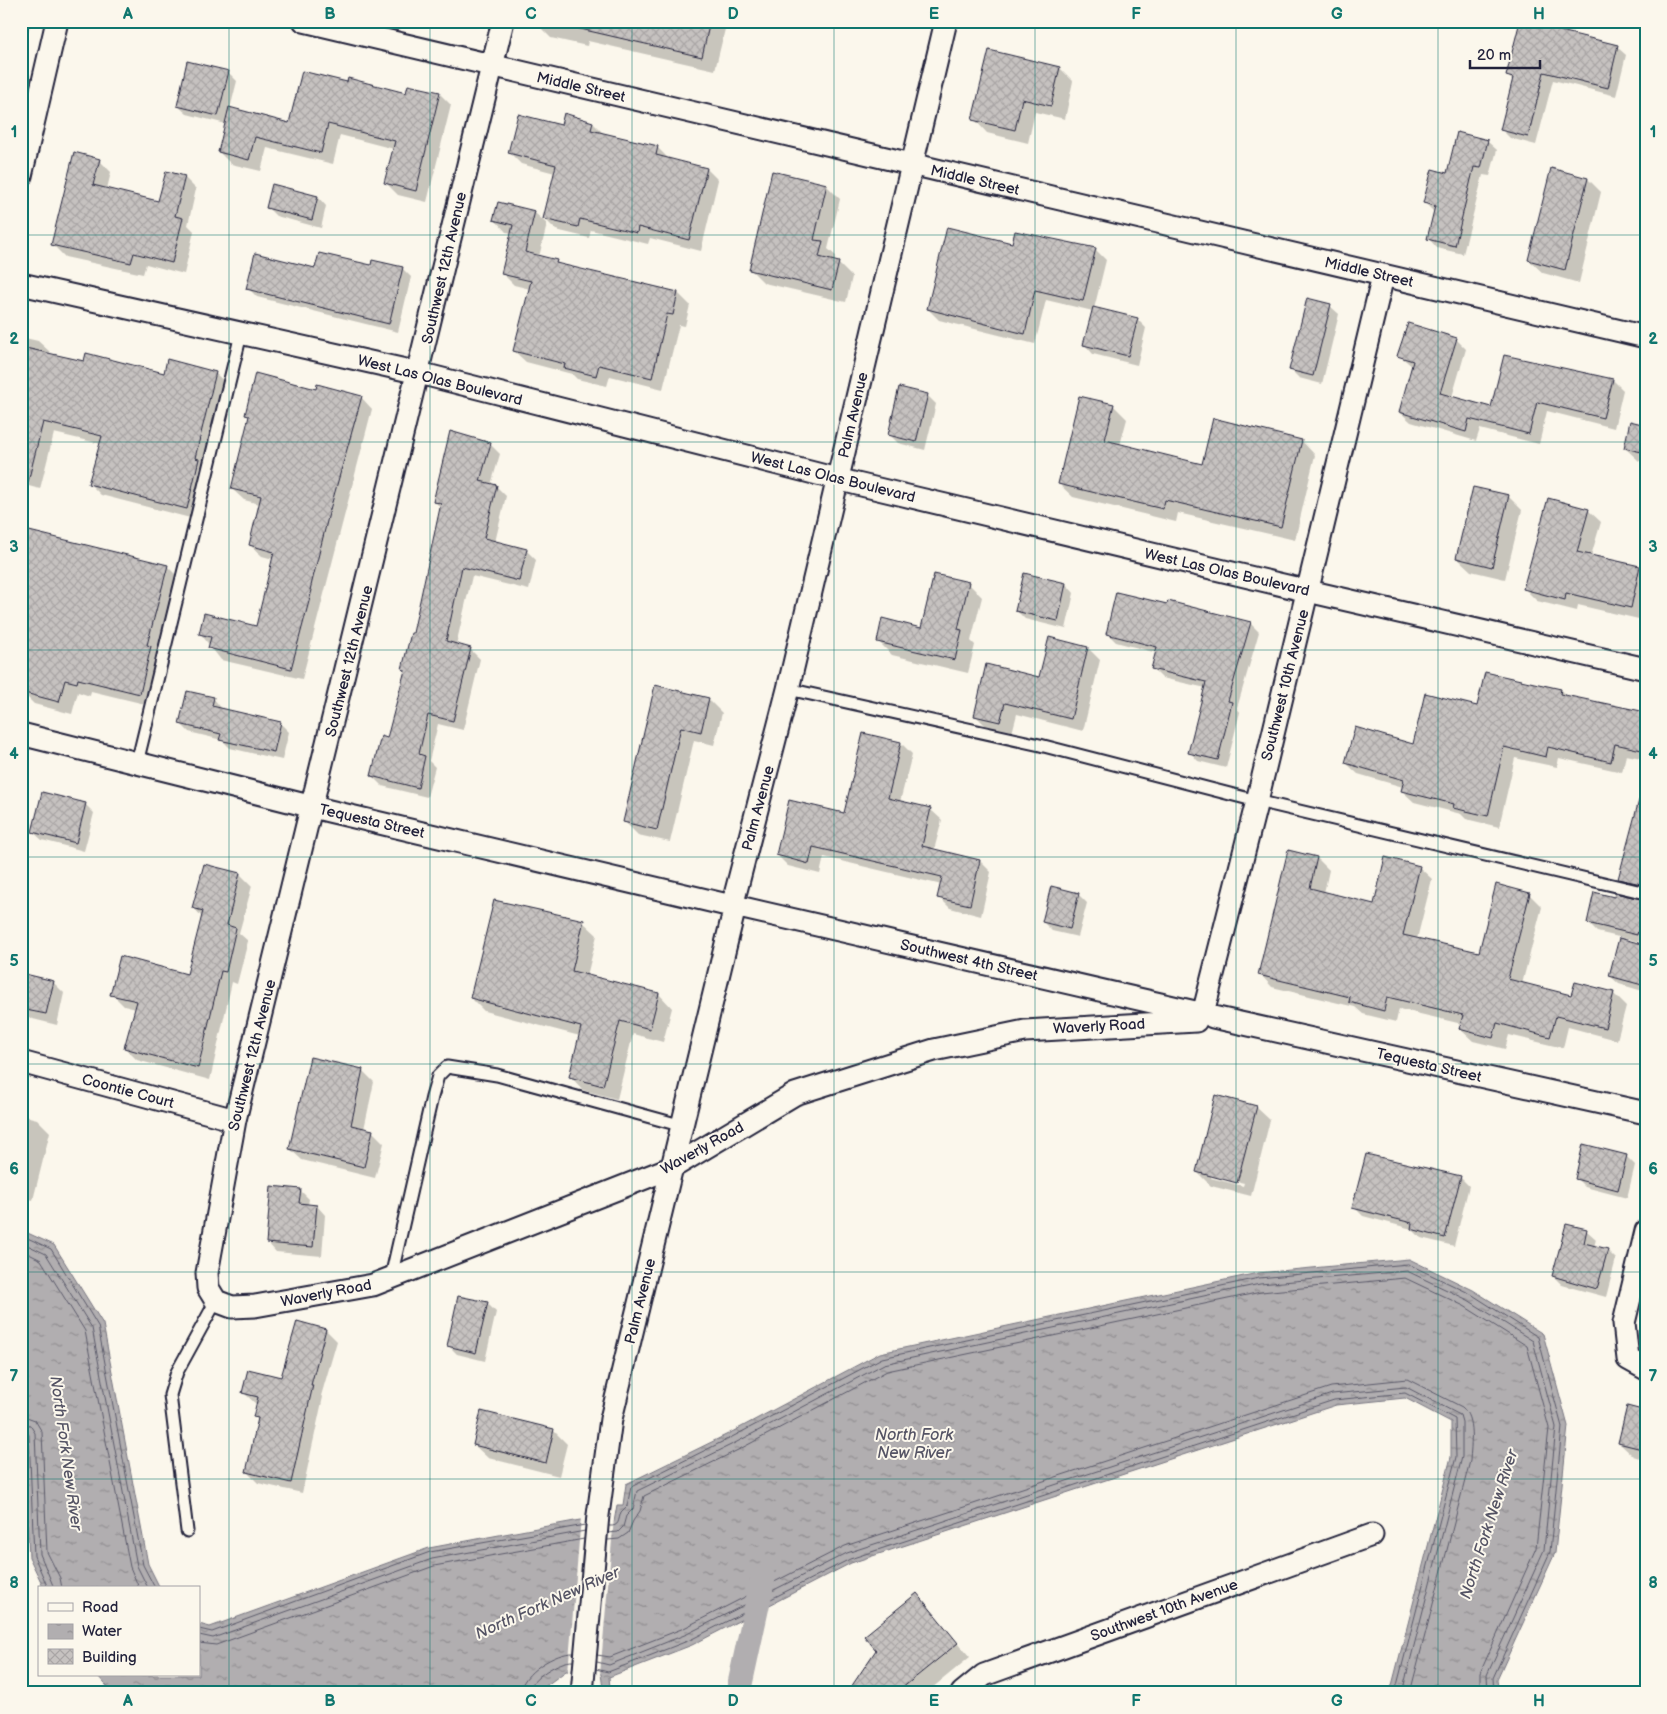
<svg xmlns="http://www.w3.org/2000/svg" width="1667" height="1714" viewBox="0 0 1667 1714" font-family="'Balsamiq Sans',sans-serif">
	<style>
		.water { fill: url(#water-ripples); stroke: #787681 }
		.pier { fill: #fbf7ec }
		.shadow { fill: #0003; fill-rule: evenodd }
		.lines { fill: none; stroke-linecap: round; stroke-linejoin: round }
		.shore { stroke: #5b5a6a; stroke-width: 1 }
		.canal { stroke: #b1aeb0; stroke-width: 25 }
		.building { fill: url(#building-cross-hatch); stroke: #22223b }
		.lane-casing { stroke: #22223b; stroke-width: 15 }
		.street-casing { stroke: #22223b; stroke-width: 25 }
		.lane { stroke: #fbf7ec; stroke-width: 11 }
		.street { stroke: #fbf7ec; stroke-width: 21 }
		.grid { fill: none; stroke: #0f766e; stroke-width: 1; stroke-opacity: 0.55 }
		.labels { text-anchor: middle; stroke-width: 4; stroke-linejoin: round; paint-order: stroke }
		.street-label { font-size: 15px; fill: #22223b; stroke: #fbf7ec }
		.water-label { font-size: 16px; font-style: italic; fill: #545364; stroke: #fbf7ec }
		.neatline { fill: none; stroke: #0f766e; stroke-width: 2 }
		.grid-label { font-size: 16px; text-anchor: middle; font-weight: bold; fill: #0f766e }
	</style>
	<defs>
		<pattern id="water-ripples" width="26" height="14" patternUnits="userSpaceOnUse" patternTransform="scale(1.25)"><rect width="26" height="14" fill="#b1aeb0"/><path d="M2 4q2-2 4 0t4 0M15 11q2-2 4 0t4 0" fill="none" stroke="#908d90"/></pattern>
		<pattern id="building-cross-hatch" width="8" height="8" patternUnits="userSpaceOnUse" patternTransform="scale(1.25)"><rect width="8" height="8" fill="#c6c2c0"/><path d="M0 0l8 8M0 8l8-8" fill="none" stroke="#aaa6a6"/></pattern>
	</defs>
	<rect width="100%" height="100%" fill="#fbf7ec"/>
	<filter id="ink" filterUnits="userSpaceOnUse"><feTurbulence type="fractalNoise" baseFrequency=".02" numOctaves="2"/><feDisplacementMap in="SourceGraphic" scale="10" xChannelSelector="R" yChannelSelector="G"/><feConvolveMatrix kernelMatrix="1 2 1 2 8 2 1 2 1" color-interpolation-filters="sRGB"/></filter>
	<g filter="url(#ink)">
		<!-- water -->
		<path class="water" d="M21,1230L54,1245L103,1324L148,1564L160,1588H44L29,1557L21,1398Z
			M1409,1259L1473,1290L1543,1334L1568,1426L1555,1553L1497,1680L1499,1693H1390L1451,1457V1422L1405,1398L1336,1405L851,1563L692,1645L609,1677L610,1687L603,1688L601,1674L566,1671L536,1693H113L97,1675H199V1624L210,1627L429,1548L580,1520L614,1522L617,1505H623L626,1484L730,1433L880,1353L1258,1273Z"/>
		<!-- pier -->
		<path class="pier" d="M581,1517L614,1518L600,1675L568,1672Z"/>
		<!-- shadow -->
		<path class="shadow" d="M21,21H31L21,62Z
			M539,21H727L715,70L588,41L587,46L551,38L538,25Z
			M1617,47L1626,55L1616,96L1553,80L1536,145L1510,138L1501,129L1513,81L1508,76Z
			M1060,68L1073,81L1065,119L1035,112L1028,143L987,133L974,119Z
			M228,72L237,81L230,109L290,124L407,95L439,93L451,105L427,202L398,195L386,183L394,149L340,135L333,164L267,148L261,171L231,164L219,152L226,124L187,114L178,106Z
			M593,123L604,134L658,148L669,159L707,169L718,180L701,251L650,238L648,244L591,230L589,238L556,230L544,218L555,173L521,164L510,153L562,126Z
			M1458,134L1488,142L1497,150L1490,176L1483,175L1463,254L1437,248L1429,239L1434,212L1425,203L1447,174Z
			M99,160L111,172L107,189L159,202L184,177L196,189L188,225L194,231L184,274L146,264L143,274L65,257L53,245Z
			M773,173L827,186L840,199L828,249L836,256L834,262L838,263L852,277L846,302L764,283L750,269Z
			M1588,179L1601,192L1579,283L1543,273L1529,260Z
			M318,197L326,206L321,228L276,216L267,207Z
			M499,204L535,213L547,224L539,257L556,261L561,266L678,293L690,305L685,326L679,325L663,389L610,376L607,386L577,379L572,374L526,362L514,351L530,289L514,285L502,273L512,233L506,232L495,220Z
			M1013,245L1095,249L1106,260L1094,309L1137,319L1146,328L1137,365L1093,354L1085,345L1093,311L1046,300L1035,344L939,320L928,309Z
			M372,267L402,268L411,277L398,332L257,297L248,288L316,270Z
			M1330,306L1339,314L1322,384L1299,378L1290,369Z
			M21,337L38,341L50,352L49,355L85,363L165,374L215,373L227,384L198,520L101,495L90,484L101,444L54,433L40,489L21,484Z
			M1456,339L1466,349L1452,397L1492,409L1613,380L1623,390L1614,428L1547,411L1539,444L1480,429L1476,441L1411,422L1400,412L1413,367L1399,355Z
			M317,390L361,397L372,409L302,679L221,660L200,633L257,628L273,559L262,556L250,545L260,504L244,500L232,489L250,418L246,414Z
			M927,395L936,404L925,450L898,443L889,434Z
			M1113,405L1127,419L1120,445L1203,465L1302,441L1315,455L1295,540L1178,513L1176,522L1073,497L1059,484Z
			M1646,426V463L1639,461L1625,448Z
			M490,444L500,454L491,485L496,486L506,496L495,542L526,550L536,560L529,590L472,576L456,645L470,649L480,659L463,730L438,724L429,761L435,767L427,797L382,786L372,776L388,739L406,672L403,669L414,635L441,508L434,501Z
			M1508,496L1522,510L1505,579L1471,571L1457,558Z
			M1588,510L1601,522L1591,556L1639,567L1646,574V606L1643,620L1578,605L1577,611L1537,601L1525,589Z
			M21,531L168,567L181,580L153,706L91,691L90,696L78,692L72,714L34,704L21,691Z
			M968,583L982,597L971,641L975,645L968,673L892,655L878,641L922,629Z
			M1066,584L1074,593L1066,629L1025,619L1016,610Z
			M1250,623L1259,632L1237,708L1240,712L1226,768L1198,761L1190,752L1206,688L1162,678L1153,669L1157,653L1116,642L1107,633Z
			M1050,639L1088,648L1100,660L1083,731L1017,714L1012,733L987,727L975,715L1040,678Z
			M656,687L708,699L722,713L714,745L694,740L670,842L638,835L624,821Z
			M1561,690L1567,697L1646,715V759L1626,755L1622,772L1559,758L1557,767L1515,758L1499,827L1466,819L1461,814L1414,802L1402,791L1403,787L1358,774L1346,763L1413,745L1478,707Z
			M188,692L214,699L222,709L280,723L289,732L282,760L230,748L222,740L189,732L181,724Z
			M901,743L912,754L900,802L930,809L942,820L934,850L980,861L991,872L981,916L950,908L939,897L942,885L824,857L820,874L788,866L777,855L845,814Z
			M1646,777V893L1631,890L1620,878Z
			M85,804L94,813L84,851L42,840L33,832Z
			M1317,858L1329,870L1324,893L1375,905L1419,867L1432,879L1417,939L1480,954L1529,894L1542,907L1522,984L1572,996L1613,993L1626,1006L1617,1040L1568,1027L1563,1048L1509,1035L1505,1049L1473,1041L1460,1029L1462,1024L1399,1009L1396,1022L1363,1014L1355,1007L1272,987L1260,974Z
			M240,874L252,886L239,933L248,941L237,984L232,982L210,1080L137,1060L125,1048L136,1009L124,1006L112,994L188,975L202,917L194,908Z
			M1078,894L1087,903L1078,937L1052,931L1043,922Z
			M1645,901V943L1597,932L1588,923Z
			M583,922L597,935L587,976L659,994L672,1008L663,1042L633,1034L617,1099L583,1090L570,1076L580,1036L484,1011L471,998Z
			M1646,946V992L1619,984L1610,976Z
			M21,975L53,982L64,993L57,1025L21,1016Z
			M362,1070L374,1082L364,1129L372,1131L384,1143L375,1178L302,1160L290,1149Z
			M1256,1107L1270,1120L1251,1196L1211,1186L1197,1172ZM1211,1175L1244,1183L1243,1186L1211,1178Z
			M21,1115L37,1119L50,1132L33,1200L21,1197Z
			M1626,1156L1635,1165L1627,1198L1585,1187L1576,1178Z
			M1460,1177L1469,1186L1454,1246L1421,1238L1412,1229L1363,1216L1354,1207Z
			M300,1190L309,1199L308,1205L317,1206L325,1215L322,1256L276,1252L268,1243Z
			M1567,1225L1587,1231L1596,1239L1594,1247L1607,1250L1616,1259L1606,1297L1562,1285L1553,1276Z
			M487,1303L496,1312L485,1361L457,1354L448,1345Z
			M298,1323L326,1330L337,1341L321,1396L323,1397L302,1493L258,1483L247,1472L259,1421L255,1416L257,1405L244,1393L282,1379Z
			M1646,1412V1460L1633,1456L1619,1443Z
			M553,1430L567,1444L559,1476L488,1458L474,1445Z
			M917,1595L970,1657L926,1693H849Z
			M637,1690L648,1693H637Z"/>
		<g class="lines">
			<!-- shore -->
			<path class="shore" d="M21,1235L51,1249L98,1326L143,1565L155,1588
				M21,1242L46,1254L92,1328L137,1566L148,1588
				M21,1250L41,1260L85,1331L130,1567L139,1588
				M21,1415L35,1420L42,1432L47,1552L60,1578L62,1588
				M21,1423L30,1425L35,1433L40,1554L54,1588
				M21,1429L26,1430L29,1435L34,1556L48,1588
				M609,1526C620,1527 618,1520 621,1512L627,1506L631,1487L732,1437L882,1358L1259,1278L1408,1264L1471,1294L1538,1337L1562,1427L1550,1552L1493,1678L1494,1693
				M608,1533L618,1532L623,1527L626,1516L633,1509L637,1491L735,1443L884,1364L1260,1284L1407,1271L1468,1300L1533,1341L1556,1427L1544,1550L1487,1675L1488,1693
				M608,1540L619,1539L628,1533L633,1521L640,1511L644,1496L738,1450L887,1371L1261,1292L1405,1278L1464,1306L1527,1346L1549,1428L1536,1548L1480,1673V1693
				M199,1629L212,1632L430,1552L585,1525
				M199,1635L213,1638L432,1559L585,1531
				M199,1643L216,1645L434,1566L584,1539
				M597,1655L610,1657L684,1628L845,1546L1331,1387L1407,1379L1462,1407C1475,1418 1471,1445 1470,1461L1410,1693
				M597,1662L609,1665L687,1634L847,1553L1332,1394L1406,1387L1460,1415L1462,1422V1457L1402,1693
				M596,1669L608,1672L690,1640L850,1559L1334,1400L1405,1393L1455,1419L1456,1457L1395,1693
				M520,1693C521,1673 556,1652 574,1653
				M528,1693C529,1679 560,1660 573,1661"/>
			<!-- canal -->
			<path class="canal" d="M738,1693L763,1578"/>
		</g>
		<!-- building -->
		<path class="building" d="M577,21H710L702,57L576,28Z
			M1520,21L1618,45L1608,88L1544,72L1528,137L1500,130L1513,78L1506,76Z
			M989,50L1060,67L1051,106L1022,99L1015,130L972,120Z
			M187,61L229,71L218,116L177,106Z
			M302,71L347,82L348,78L406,93L408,85L440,92L416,191L384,183L395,141L328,124L321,153L255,137L249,160L218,152L229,107L289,123Z
			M564,113L593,122L591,130L658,146L656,155L707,168L689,240L638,227L637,233L580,219L578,227L543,219L556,165L508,153L518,114L561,125Z
			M1457,132L1488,140L1481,168L1474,167L1455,246L1427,239L1435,206L1423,203L1432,169L1447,173Z
			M74,152L100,159L93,185L158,201L166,171L185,176L175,216L183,218L172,263L134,253L131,263L51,245Z
			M1551,168L1588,178L1565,270L1528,260Z
			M772,171L827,184L814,240L823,241L819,257L839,262L832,290L749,270Z
			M272,184L318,196L312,220L266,208Z
			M498,202L535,211L525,252L557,260L556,263L678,292L673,315L667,314L652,378L599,365L596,376L564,368L565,364L513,351L531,281L501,274L513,225L493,220Z
			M947,227L1012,243L1015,231L1096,248L1083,301L1035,290L1025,334L927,309Z
			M255,253L315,268L319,253L371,265L372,260L403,267L389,324L246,289Z
			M1307,298L1331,304L1313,376L1289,370Z
			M1093,307L1138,318L1128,356L1083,345Z
			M1408,323L1457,338L1440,393L1491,407L1504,355L1613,379L1603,418L1537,402L1529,434L1469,419L1466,432L1399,412L1413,361L1397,356Z
			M21,347L84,361L86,353L164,373L167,359L216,372L195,458L199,459L187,509L88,484L102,436L43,422L28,482L21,481Z
			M255,373L316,389L317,384L362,396L329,513L310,590H312L291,669L208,648L211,637L199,634L204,613L256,626L274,552L249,545L261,496L231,489L249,416L245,415Z
			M899,387L928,394L916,442L888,435Z
			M1079,396L1114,404L1105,440L1202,464L1213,418L1302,440L1281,527L1165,500L1163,509L1058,484Z
			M1630,421L1646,425V453L1624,448Z
			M450,431L491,443L480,481L497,485L484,538L527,549L519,581L462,567L446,641L471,648L453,721L428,715L419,754L425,756L418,788L371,776L381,736L387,738L405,670L402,669L411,633H413L441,503L433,502Z
			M1473,487L1509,495L1492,567L1456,558Z
			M1548,498L1589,509L1577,552L1640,566L1631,608L1566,593L1565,600L1523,589Z
			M21,529L168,565L147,645L151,646L140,694L78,679L77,683L65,680L59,702L21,692Z
			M1024,573L1066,583L1058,621L1015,611Z
			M934,574L969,582L958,629L962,630L955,660L877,642L882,618L921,628Z
			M1116,592L1167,604L1168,601L1251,622L1228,701L1232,702L1218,760L1188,753L1206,682L1151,669L1157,647L1106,634Z
			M1049,637L1088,647L1071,719L1005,703L1000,722L974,716L986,664L1039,677Z
			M1485,672L1561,689L1560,694L1646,712V751L1615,744L1611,762L1548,747L1546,757L1504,747L1488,816L1453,808L1454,804L1401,791L1404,780L1345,763L1355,727L1413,744L1425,693L1477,706Z
			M655,685L709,698L701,732L681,727L657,830L623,822Z
			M187,691L214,697L212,706L281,722L274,752L219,740L221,734L179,724Z
			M863,733L901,742L888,798L931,808L922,846L980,860L970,905L937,898L942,877L813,847L809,864L776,855L789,800L844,813Z
			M42,792L86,803L76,843L32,832Z
			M1639,800L1646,801V885L1618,879Z
			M1288,850L1317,857L1310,888L1374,904L1385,857L1420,866L1403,935L1479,952L1496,884L1530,893L1508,979L1571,995L1575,982L1614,992L1605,1028L1556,1016L1550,1037L1497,1023L1493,1038L1459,1029L1463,1015L1387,997L1384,1011L1349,1002L1350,997L1258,975Z
			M204,864L240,873L227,925L236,928L226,972L221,971L198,1068L124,1048L137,1001L110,995L120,956L187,974L203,911L192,908Z
			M1051,886L1079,893L1070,929L1042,922Z
			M1594,892L1614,897L1615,893L1645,900L1637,935L1587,923Z
			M494,900L584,920L572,971L659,993L650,1029L620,1021L603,1086L569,1077L581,1027L470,998Z
			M1619,938L1646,945V986L1609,976Z
			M21,973L54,981L46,1014L21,1009Z
			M310,1057L363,1069L351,1125L373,1130L364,1167L289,1149Z
			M1215,1095L1257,1106L1237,1183L1196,1172Z
			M1583,1144L1627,1155L1618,1190L1575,1179Z
			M1366,1154L1461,1176L1445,1238L1411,1229L1412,1223L1352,1208Z
			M271,1186L301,1189L299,1203L317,1205L313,1247L266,1243Z
			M1566,1224L1587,1229L1584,1243L1608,1249L1597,1289L1552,1276Z
			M458,1296L488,1302L476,1353L447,1346Z
			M297,1321L326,1329L311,1385H313L291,1483L246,1472L258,1418L253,1417L258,1397L242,1393L248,1369L281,1377Z
			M1627,1406L1646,1411V1450L1618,1443Z
			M481,1411L554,1429L546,1463L473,1445Z
			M917,1593L958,1643L896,1693H847L876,1650L864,1636Z"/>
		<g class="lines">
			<defs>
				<path id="lane" d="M788,689L1040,745L1257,801L1646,893
					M137,763L241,334
					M391,1277L432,1097L438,1076L447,1067L497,1075L683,1126
					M187,1531L170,1395L177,1372L216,1301"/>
				<path id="street" d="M304,21L1646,337
					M503,21L235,1120L207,1273L208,1288L216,1301L232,1307L255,1306L373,1285L673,1167L795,1094L934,1050L1025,1031L1196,1021
					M21,176L57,21
					M21,284L419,373L857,484L1308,591L1646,669
					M21,734L329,811L723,904
					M735,895L788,689L946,21
					M743,908L1195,1012
					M1205,1006L1257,801L1383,276
					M1213,1017L1646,1113
					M21,1062L235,1120
					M1646,1231L1624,1323L1628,1359L1646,1369
					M582,1693L598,1515L611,1419L733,915
					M962,1693L984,1675L1372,1535"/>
			</defs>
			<!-- lane casing -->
			<use href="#lane" class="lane-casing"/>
			<!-- street casing -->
			<use href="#street" class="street-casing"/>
			<!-- lane -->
			<use href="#lane" class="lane"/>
			<!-- street -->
			<use href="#street" class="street"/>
		</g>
	</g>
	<!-- grid -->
	<path class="grid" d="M229,21V1693M430,21V1693M632,21V1693M834,21V1693M1035,21V1693M1236,21V1693M1438,21V1693M21,235H1646M21,442H1646M21,650H1646M21,857H1646M21,1064H1646M21,1272H1646M21,1479H1646"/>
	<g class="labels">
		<!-- street labels -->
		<g class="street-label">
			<text transform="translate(581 87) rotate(13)" y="5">Middle Street</text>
			<text transform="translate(975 180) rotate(13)" y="5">Middle Street</text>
			<text transform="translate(444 268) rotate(-77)" y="5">Southwest 12th Avenue</text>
			<text transform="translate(1369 272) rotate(13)" y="5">Middle Street</text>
			<text transform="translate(440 380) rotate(14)" y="5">West Las Olas Boulevard</text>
			<text transform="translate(853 415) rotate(-77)" y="5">Palm Avenue</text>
			<text transform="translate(833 477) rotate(14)" y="5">West Las Olas Boulevard</text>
			<text transform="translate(1227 572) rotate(13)" y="5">West Las Olas Boulevard</text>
			<text transform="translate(349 661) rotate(-76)" y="5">Southwest 12th Avenue</text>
			<text transform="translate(1285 685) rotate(-76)" y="5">Southwest 10th Avenue</text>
			<text transform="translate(758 808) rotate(-75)" y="5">Palm Avenue</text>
			<text transform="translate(372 821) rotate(13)" y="5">Tequesta Street</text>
			<text transform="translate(969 960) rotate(13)" y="5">Southwest 4th Street</text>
			<text transform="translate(1099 1026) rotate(-3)" y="5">Waverly Road</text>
			<text transform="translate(252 1055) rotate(-76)" y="5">Southwest 12th Avenue</text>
			<text transform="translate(1429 1065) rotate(13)" y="5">Tequesta Street</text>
			<text transform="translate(128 1091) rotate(15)" y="5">Coontie Court</text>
			<text transform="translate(702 1148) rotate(-29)" y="5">Waverly Road</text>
			<text transform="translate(326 1293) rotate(-11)" y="5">Waverly Road</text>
			<text transform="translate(640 1301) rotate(-76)" y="5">Palm Avenue</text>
			<text transform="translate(1164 1610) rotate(-20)" y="5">Southwest 10th Avenue</text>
		</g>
		<!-- water labels -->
		<g class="water-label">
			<text x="914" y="1440">North Fork<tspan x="914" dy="18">New River</tspan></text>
			<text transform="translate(67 1453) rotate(82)" y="6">North Fork New River</text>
			<text transform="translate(1488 1524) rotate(-72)" y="6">North Fork New River</text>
			<text transform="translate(547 1602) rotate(-24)" y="6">North Fork New River</text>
		</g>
	</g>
	<!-- margin -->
	<rect width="1667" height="1714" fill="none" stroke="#fbf7ec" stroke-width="55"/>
	<!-- legend -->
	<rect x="38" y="1586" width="162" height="90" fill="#fbf7ec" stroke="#a4a2a5"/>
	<rect x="48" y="1603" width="25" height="8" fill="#fbf7ec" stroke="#a4a2a5"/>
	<text x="82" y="1612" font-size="15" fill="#22223b">Road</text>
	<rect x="48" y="1624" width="25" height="15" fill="url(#water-ripples)" stroke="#a4a2a5"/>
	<text x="82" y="1636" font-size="15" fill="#22223b">Water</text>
	<rect x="48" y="1649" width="25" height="15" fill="url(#building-cross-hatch)" stroke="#a4a2a5"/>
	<text x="82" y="1662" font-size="15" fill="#22223b">Building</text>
	<!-- scale -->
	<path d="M1470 60v8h70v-8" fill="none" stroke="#22223b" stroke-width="2.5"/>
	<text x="1477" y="60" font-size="15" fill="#22223b" stroke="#fbf7ec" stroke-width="4" paint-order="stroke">20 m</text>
	<rect x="28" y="28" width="1612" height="1658" class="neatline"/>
	<g class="grid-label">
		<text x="128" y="19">A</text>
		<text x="330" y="19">B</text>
		<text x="531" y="19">C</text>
		<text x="733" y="19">D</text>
		<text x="934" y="19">E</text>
		<text x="1136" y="19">F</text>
		<text x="1337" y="19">G</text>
		<text x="1539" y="19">H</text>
		<text x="14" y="137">1</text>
		<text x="1653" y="137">1</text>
		<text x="14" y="344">2</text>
		<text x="1653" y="344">2</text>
		<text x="14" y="552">3</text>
		<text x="1653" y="552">3</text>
		<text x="14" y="759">4</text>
		<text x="1653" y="759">4</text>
		<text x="14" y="966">5</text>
		<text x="1653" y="966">5</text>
		<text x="14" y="1174">6</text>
		<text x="1653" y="1174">6</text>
		<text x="14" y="1381">7</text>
		<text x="1653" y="1381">7</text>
		<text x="14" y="1588">8</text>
		<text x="1653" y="1588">8</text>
		<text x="128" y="1706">A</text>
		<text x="330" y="1706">B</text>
		<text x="531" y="1706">C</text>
		<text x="733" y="1706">D</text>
		<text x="934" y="1706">E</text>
		<text x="1136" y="1706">F</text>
		<text x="1337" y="1706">G</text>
		<text x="1539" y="1706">H</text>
	</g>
</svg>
